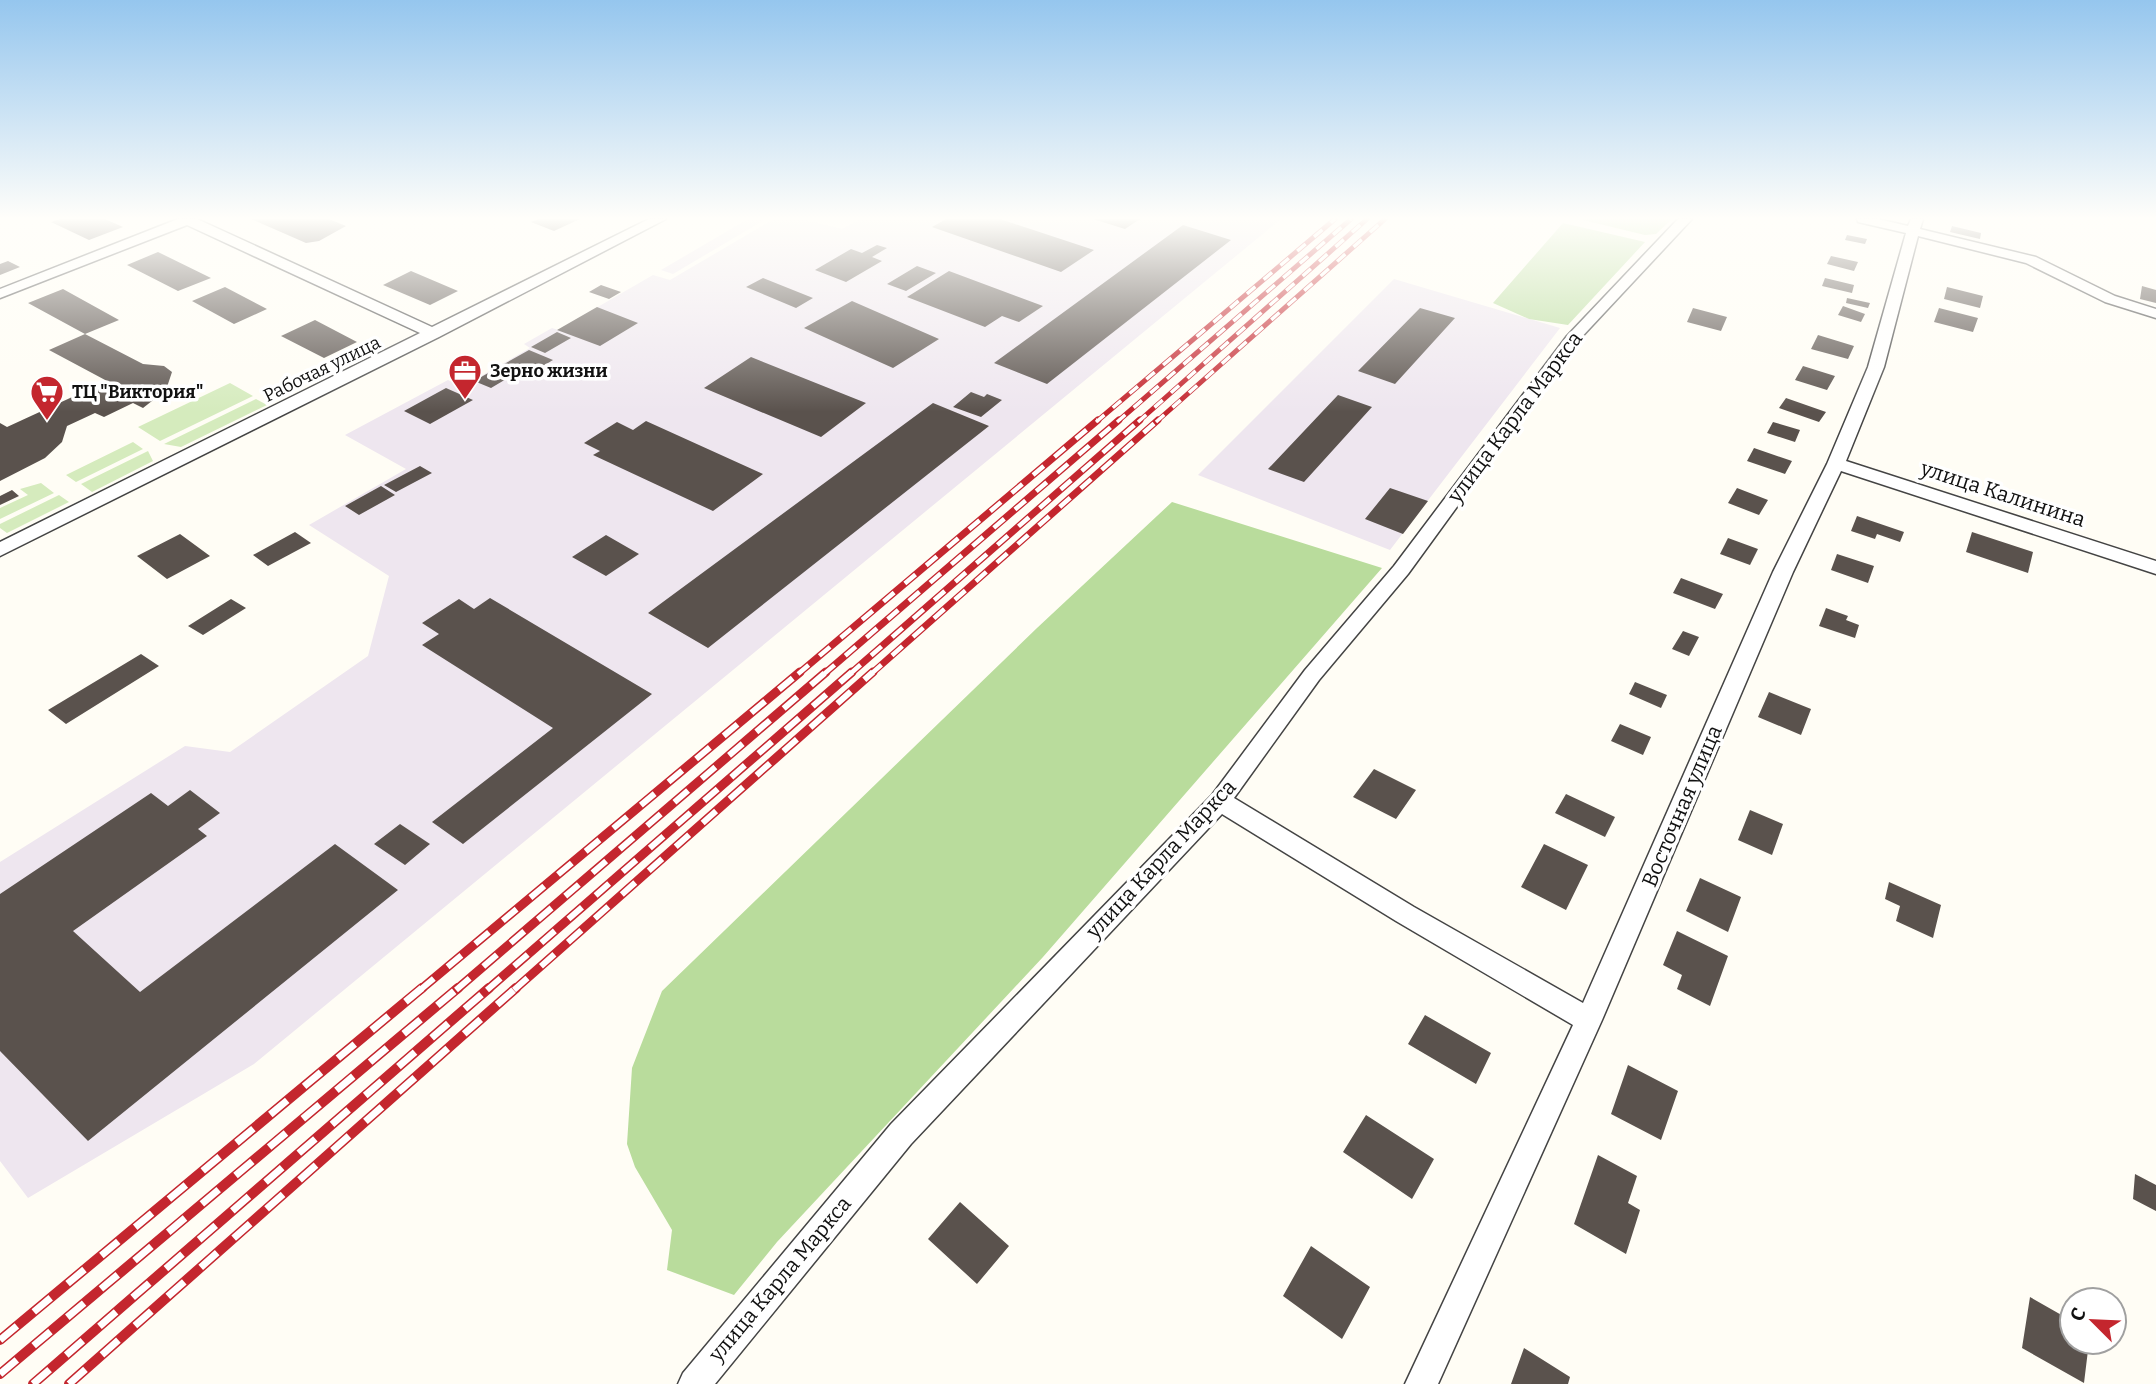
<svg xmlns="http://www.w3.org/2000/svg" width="2156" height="1384" viewBox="0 0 2156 1384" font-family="Bitter,serif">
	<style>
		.industrial { fill: #eee6ef }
		.green { fill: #d5ebbd }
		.forest { fill: #b9dc9c }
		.building { fill: #5a524d }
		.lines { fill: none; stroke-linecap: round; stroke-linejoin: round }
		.street-casing { stroke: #444; stroke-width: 3 }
		.street { fill: #fff; fill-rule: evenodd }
		.rail-far3-casing { stroke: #c4262e; stroke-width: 5 }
		.rail-far2-casing { stroke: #c4262e; stroke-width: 7 }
		.rail-far1-casing { stroke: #c4262e; stroke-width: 9 }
		.rail-casing { stroke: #c4262e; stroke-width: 10 }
		.rail-far3 { stroke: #fff; stroke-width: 3.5; stroke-dasharray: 11; stroke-linecap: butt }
		.rail-far2 { stroke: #fff; stroke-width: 4.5; stroke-dasharray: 14; stroke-linecap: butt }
		.rail-far1 { stroke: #fff; stroke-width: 6; stroke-dasharray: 18; stroke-linecap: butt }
		.rail { stroke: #fff; stroke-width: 7; stroke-dasharray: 22; stroke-linecap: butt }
		.labels { text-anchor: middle; stroke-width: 7; stroke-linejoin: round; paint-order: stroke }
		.far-street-label { font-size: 18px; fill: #111; stroke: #fff }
		.far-poi-label { font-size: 18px; font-weight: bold; fill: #111; stroke: #fff; text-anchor: start }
		.street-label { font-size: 21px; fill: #111; stroke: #fff }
	</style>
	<rect width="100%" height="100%" fill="#fffdf5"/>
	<!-- industrial -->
	<path class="industrial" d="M748,219H766L673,274L661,270Z
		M774,219H802L842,229L860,219H1281L254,1064L28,1198L0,1161V862L185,746L230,752L368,656L389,576L309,525L406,469L345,435L448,380L462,387L530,348L524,344L552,328L558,330L653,275L670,280Z
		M1394,279L1560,328L1390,550L1198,475Z"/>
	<!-- green -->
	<path class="green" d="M230,383L253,396L160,441L138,427Z
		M256,399L267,405L181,447L164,444Z
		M133,442L143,449L76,482L66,475Z
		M148,451L153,461L92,492L81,484Z
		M41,483L54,493L0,519V508L28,495L20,489Z
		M59,495L69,502L7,533L0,528V524Z"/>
	<!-- forest -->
	<path class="forest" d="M1579,219H1672L1656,234L1645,235Z
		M1563,223L1645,242L1568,325L1529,319L1493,303Z
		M1172,502L1382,568L1043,957L777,1242L734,1295L667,1270L672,1230L635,1167L627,1144L632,1068L662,991L1037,628Z"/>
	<!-- building -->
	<path class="building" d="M60,219H105L123,227L89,240L51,222Z
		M251,219H329L346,226L319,241L306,243Z
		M539,219H580L554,231L531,222Z
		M946,219H1000L1094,250L1061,272L932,227Z
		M1093,219H1140L1125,229Z
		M1183,225L1231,240L1047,384L994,363Z
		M1952,226L1981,233L1980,239L1950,232Z
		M1847,235L1867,239L1865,244L1845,240Z
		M877,245L887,248L872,257L882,261L846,282L815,270L851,249L862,253Z
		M158,252L211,278L178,291L127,265Z
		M1831,256L1858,262L1854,271L1827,264Z
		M8,261L20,267L0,275V264Z
		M917,266L936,273L906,291L887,284Z
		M411,271L458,291L430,305L383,285Z
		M949,271L1043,306L1019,322L1002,316L985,327L907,297Z
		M763,278L813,298L796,308L746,287Z
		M1825,278L1854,285L1852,293L1822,286Z
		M601,285L621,292L609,299L589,292Z
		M2142,286L2156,290V303L2140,299Z
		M225,287L267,309L234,324L192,301Z
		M1947,287L1983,296L1980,308L1944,299Z
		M63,289L119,320L85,334L28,303Z
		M1847,298L1870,303L1868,308L1846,303Z
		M852,301L939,339L893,368L804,328Z
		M1843,306L1865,314L1861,322L1838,315Z
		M597,307L638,323L600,346L557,330Z
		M1420,308L1455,318L1395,384L1358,371Z
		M1693,308L1727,317L1721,331L1687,322Z
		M1939,308L1978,318L1973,332L1934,322Z
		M315,320L357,342L324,358L281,336Z
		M557,332L571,338L545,353L531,347Z
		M85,334L143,364L164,366L172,372L166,390L143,408L133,403L104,417L95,413L67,426L62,442L45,458L0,481V423L7,427L107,381L49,350Z
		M1818,335L1854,346L1848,359L1811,349Z
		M529,350L553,360L528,375L520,371L491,388L474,381Z
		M751,357L866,403L821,437L704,388Z
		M1803,366L1835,376L1827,390L1795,380Z
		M446,388L473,400L430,424L404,411Z
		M971,392L984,397L987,394L1002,400L981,417L953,407Z
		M1338,395L1372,407L1304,482L1268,469Z
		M1786,398L1826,412L1819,422L1779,408Z
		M933,403L989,426L708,648L648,613Z
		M646,421L763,474L713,511L593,455L600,451L584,443L617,422L633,430Z
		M1773,422L1800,430L1795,442L1767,433Z
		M1754,448L1792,461L1785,474L1747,461Z
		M420,466L432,473L396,492L384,485Z
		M381,486L395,495L359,515L345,506Z
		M1390,488L1428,501L1403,534L1365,519Z
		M1737,488L1768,500L1759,515L1728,503Z
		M12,490L19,496L0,505V496Z
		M1857,516L1904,532L1900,542L1877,534L1875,539L1851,531Z
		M295,532L311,543L268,566L253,555Z
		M1972,532L2033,552L2028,573L1966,552Z
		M180,534L210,556L167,579L137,556Z
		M606,535L639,554L606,576L572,557Z
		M1728,538L1758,549L1750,565L1720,554Z
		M1837,554L1874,566L1868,583L1831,570Z
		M1681,578L1723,594L1715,609L1673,593Z
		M490,598L652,694L463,844L432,822L553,728L422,645L439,634L422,623L459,599L474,609Z
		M231,599L246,608L203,635L188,626Z
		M1826,608L1848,616L1846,620L1859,625L1855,638L1819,626Z
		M1683,631L1699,637L1689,656L1672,649Z
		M141,654L159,666L66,724L48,710Z
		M1635,682L1667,695L1661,708L1629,694Z
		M1769,692L1811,709L1801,735L1758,717Z
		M1620,724L1651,737L1643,755L1611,741Z
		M1374,769L1416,790L1396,819L1353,797Z
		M190,790L220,813L198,829L207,836L73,931L140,992L335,844L398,890L88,1141L0,1051V894L151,793L168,806Z
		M1566,794L1615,817L1605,837L1555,813Z
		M1750,810L1783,824L1772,855L1738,840Z
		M400,824L430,844L405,865L374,844Z
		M1544,844L1588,865L1566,910L1521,887Z
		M1700,878L1741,897L1728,932L1686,911Z
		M1889,882L1941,905L1933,938L1896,921L1900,906L1885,899Z
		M1677,931L1728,956L1710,1006L1677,989L1682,975L1663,965Z
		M1425,1015L1491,1053L1476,1084L1408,1044Z
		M1628,1065L1678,1091L1661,1140L1611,1114Z
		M1366,1115L1434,1159L1412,1199L1343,1152Z
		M1598,1155L1637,1176L1628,1203L1640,1210L1626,1254L1574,1224Z
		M2135,1174L2156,1185V1211L2133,1199Z
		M960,1202L1009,1246L977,1284L928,1239Z
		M1311,1246L1370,1287L1342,1339L1283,1296Z
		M2030,1297L2072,1321V1342H2089L2084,1383L2022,1348Z
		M1524,1348L1570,1377L1568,1384H1511Z"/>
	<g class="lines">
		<defs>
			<path id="street" d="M178,219H197L432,327L649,219H666L439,337L0,556V542L420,333L187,225L0,298V289Z
				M1678,219H1692L1577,342L1408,574L1319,680L1234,798L1414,907L1583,1003L1773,572L1827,464L1868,367L1906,233L1858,222L1857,219H1878L1908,226L1911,219H1923L1920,229L2036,257L2115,296L2156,309V318L2105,302L2026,263L1918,236L1884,367L1846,461L2156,561V574L1841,471L1793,572L1602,1020L1438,1384H1405L1573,1025L1396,921L1222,814L911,1144L715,1384H678L683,1373L891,1124L1212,795L1305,670L1394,566L1567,336Z"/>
		</defs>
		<!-- street casing -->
		<use href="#street" class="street-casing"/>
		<!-- street -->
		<use href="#street" class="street"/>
		<defs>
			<path id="rail-far3" d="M1096,422L1335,219
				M1117,422L1351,219
				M1138,422L1367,219
				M1156,422L1385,219"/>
			<path id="rail-far2" d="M798,674L1098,420
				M824,674L1119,420
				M850,674L1140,420
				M871,674L1158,420"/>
			<path id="rail-far1" d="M420,990L800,672
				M456,990L826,672
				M487,990L852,672
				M514,990L873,672"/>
			<path id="rail" d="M0,1340L422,988
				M0,1374L458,988
				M33,1384L489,988
				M69,1384L516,988"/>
		</defs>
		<!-- rail-far3 casing -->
		<use href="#rail-far3" class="rail-far3-casing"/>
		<!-- rail-far2 casing -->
		<use href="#rail-far2" class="rail-far2-casing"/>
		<!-- rail-far1 casing -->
		<use href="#rail-far1" class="rail-far1-casing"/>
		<!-- rail casing -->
		<use href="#rail" class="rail-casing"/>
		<!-- rail-far3 -->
		<use href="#rail-far3" class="rail-far3"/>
		<!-- rail-far2 -->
		<use href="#rail-far2" class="rail-far2"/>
		<!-- rail-far1 -->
		<use href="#rail-far1" class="rail-far1"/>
		<!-- rail -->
		<use href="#rail" class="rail"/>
	</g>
	<!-- sky -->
	<linearGradient id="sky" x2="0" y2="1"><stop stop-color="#95c6ee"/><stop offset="0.53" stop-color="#fffefa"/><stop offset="1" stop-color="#fffefa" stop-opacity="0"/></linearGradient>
	<rect width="2156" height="412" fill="url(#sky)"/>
	<!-- icons -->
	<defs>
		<symbol id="office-pin" viewBox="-11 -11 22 30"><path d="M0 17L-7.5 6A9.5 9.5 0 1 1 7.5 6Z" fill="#c4262e" stroke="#fff"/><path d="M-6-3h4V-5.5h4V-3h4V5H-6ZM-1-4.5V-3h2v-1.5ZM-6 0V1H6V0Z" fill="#fff"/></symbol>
		<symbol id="supermarket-pin" viewBox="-11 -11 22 30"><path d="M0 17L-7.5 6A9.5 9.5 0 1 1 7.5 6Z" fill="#c4262e" stroke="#fff"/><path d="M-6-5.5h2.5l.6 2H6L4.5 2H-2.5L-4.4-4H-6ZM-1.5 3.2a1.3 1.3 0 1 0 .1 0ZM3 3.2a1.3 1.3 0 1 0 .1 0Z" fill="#fff"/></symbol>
	</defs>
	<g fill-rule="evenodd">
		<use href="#office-pin" x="446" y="352" width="38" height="52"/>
		<use href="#supermarket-pin" x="28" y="373" width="38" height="52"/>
	</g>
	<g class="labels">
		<!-- far-street labels -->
		<g class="far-street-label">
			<text transform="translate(322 369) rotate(-26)" y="6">Рабочая улица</text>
		</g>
		<!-- far-poi labels -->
		<g class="far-poi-label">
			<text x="490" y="377">Зерно жизни</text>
			<text x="72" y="398">ТЦ "Виктория"</text>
		</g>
		<!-- street labels -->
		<g class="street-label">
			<text transform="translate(1515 417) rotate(-53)" y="7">улица Карла Маркса</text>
			<text transform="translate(2003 494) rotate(18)" y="7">улица Калинина</text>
			<text transform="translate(1682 806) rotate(-67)" y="7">Восточная улица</text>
			<text transform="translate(1161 859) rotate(-47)" y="7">улица Карла Маркса</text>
			<text transform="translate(780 1279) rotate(-50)" y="7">улица Карла Маркса</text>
		</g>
	</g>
	<!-- north arrow -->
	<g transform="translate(2093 1321) rotate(294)"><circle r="33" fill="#ffffff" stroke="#a0a0a0" stroke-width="2"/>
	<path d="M0-5L12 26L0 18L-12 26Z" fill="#c4262e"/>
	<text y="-10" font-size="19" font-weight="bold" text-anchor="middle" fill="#111111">С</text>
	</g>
</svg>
